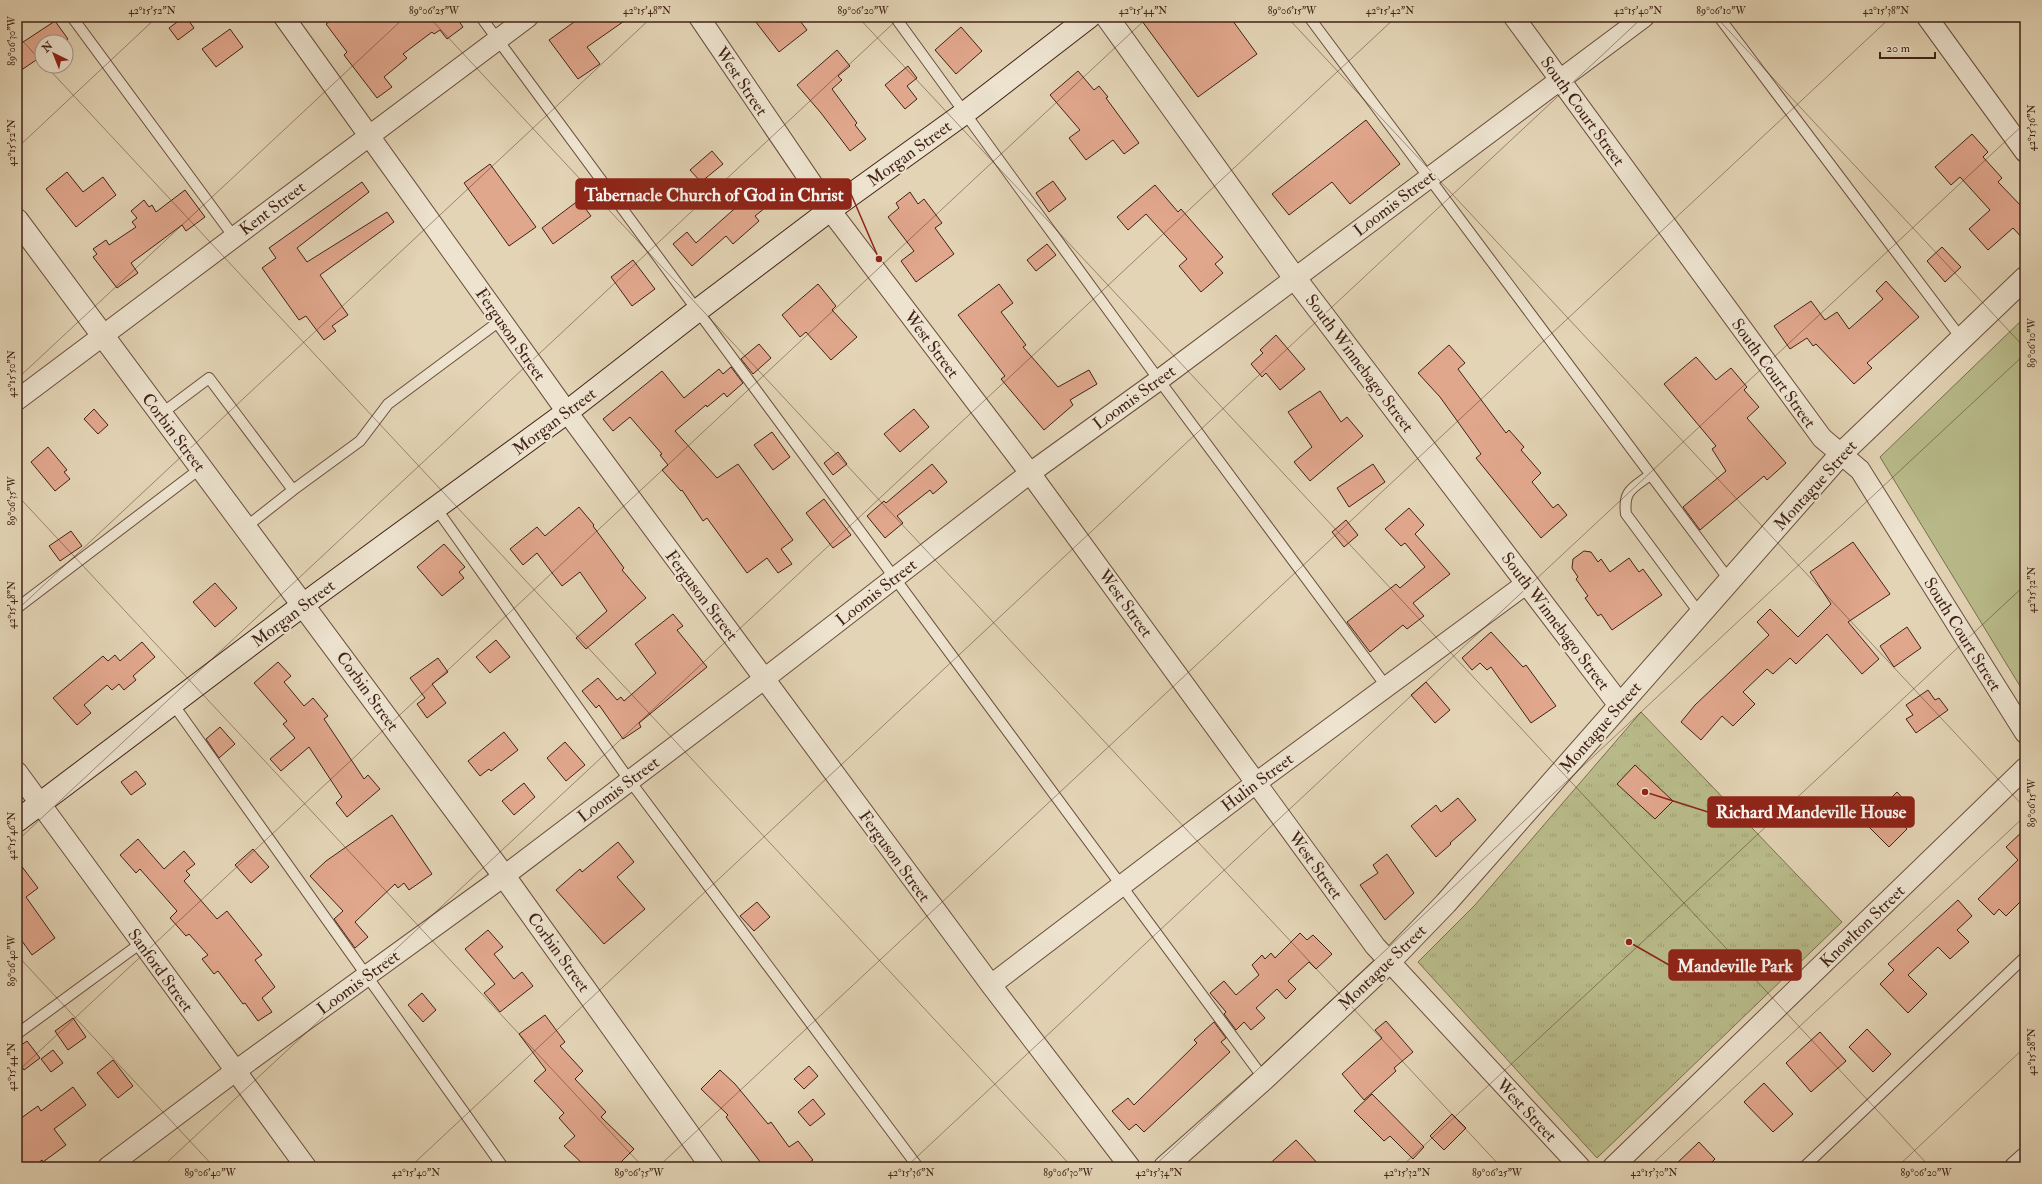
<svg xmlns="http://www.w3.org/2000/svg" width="2042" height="1184" viewBox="0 0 2042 1184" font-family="'IM FELL Double Pica',serif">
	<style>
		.grass { fill: #b9bb8a; stroke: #7d6e50 }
		.park { fill: url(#park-tufts); stroke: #7d6e50 }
		.building { fill: #e1a78d; stroke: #412217 }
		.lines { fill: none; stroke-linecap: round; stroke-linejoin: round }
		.service-casing { stroke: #6a4e3e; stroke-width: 12 }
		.minor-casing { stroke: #6a4e3e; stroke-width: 22 }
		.tertiary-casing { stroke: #6a4e3e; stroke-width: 24 }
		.secondary-casing { stroke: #412217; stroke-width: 24 }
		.service { stroke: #ede3cf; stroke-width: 10 }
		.minor { stroke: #ede3cf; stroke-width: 20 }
		.tertiary { stroke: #ede3cf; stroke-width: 22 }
		.secondary { stroke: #ede3cf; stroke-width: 22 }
		.ticks { fill: none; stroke: #412217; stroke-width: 1; stroke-opacity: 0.45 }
		.labels { text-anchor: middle; stroke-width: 4; stroke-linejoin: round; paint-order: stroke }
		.street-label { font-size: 17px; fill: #412217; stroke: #ede3cf }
		.leader { fill: none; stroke: #8f2418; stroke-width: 1.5 }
		.callout-dot { fill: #8f2418; stroke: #ede3cf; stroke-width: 1.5 }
		.callout { fill: #8f2418; stroke: #8f2418; stroke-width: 1.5 }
		.callout-label { font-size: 18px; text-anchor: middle; font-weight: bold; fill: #fff }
		.neatline { fill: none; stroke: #412217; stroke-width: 1.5 }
		.ticks-label { font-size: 10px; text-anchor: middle; fill: #412217 }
	</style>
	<defs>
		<pattern id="park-tufts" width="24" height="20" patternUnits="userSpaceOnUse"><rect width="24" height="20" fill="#b9bb8a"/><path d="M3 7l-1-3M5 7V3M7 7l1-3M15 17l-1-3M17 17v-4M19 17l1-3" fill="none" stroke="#a0a076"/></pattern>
	</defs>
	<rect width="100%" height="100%" fill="#e3d4b5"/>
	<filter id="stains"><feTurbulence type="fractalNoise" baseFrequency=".005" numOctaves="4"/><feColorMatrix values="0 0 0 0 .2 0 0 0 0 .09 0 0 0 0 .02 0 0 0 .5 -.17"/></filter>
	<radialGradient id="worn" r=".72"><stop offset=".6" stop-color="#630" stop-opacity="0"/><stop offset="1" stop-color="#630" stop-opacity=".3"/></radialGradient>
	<!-- grass -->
	<path class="grass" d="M2025,317V689L2023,691L1880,457Z"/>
	<!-- park -->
	<path class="park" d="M1641,712L1842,922L1597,1158L1418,962L1475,905Z"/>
	<!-- building -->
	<path class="building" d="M184,17H186L194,28L178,40L169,28Z
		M336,17H456L463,27L447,39L440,30L434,34L432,32L403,54L407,58L384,77L392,87L377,98L344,55L347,52L326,24Z
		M581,17H630L587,47L600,64L578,79L549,40Z
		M752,17H797L807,30L779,52Z
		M1139,17H1230L1257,54L1198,97Z
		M55,21L68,39L63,42H42V56L17,73V46Z
		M961,27L982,51L956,74L935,50Z
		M230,29L243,47L216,67L202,49Z
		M837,50L850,66L838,76L842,80L832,89L857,123L855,125L866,139L850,151L821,113L797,85Z
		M908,66L917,78L907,86L917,99L905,109L885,85Z
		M1078,71L1094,90L1099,86L1108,97L1106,98L1139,143L1124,154L1113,140L1086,160L1069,138L1080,130L1050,95Z
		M1366,120L1400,164L1350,204L1332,182L1289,215L1272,194Z
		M1972,134L1988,152L1983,157L2002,178L1998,182L2025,210V241L2013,228L1988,250L1969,229L1990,210L1960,177L1951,185L1935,167Z
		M712,151L723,164L701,182L690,170Z
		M490,164L536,227L509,246L464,183Z
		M67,172L83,192L103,177L116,195L76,227L46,189Z
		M1053,181L1066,199L1049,212L1036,193Z
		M362,182L369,192L297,248L307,262L387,212L394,222L320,275L348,315L332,326L336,331L324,340L306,316L299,320L262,268L276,258L269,248Z
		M1155,185L1178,212L1181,209L1223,257L1215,264L1223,273L1201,292L1179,266L1187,259L1146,214L1128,230L1117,217Z
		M185,190L205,217L186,231L182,225L131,263L138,273L117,288L93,257L97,254L93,249L106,240L109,245L136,227L132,222L137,218L131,211L144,200L149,207L152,205L156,212Z
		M760,190L771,203L755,216L759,221L733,244L726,236L692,266L673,244L687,232L696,243L742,202L743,204Z
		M910,192L918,204L924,199L942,223L935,228L954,254L916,282L901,261L914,251L888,217L899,208L896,203Z
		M579,200L591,216L553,244L542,228Z
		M1047,244L1056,255L1036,271L1027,260Z
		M1942,247L1961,267L1945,282L1927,261Z
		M633,260L655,289L632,306L611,277Z
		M1886,281L1919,317L1867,363L1872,368L1854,384L1816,344L1813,346L1807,338L1790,349L1774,326L1811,301L1825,320L1837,312L1849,329L1883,299L1876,291Z
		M818,284L836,306L832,310L857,337L831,360L806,332L800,337L782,315Z
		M999,284L1013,303L1001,312L1026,345L1023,347L1058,387L1089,370L1097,384L1070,400L1073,405L1044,430L1001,379L1005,376L958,315Z
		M1276,335L1305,369L1280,390L1266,373L1262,377L1251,364L1263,353L1260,350Z
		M759,344L771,358L753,374L741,359Z
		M1449,345L1465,363L1458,369L1506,433L1509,430L1524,447L1521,450L1541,473L1532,482L1553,508L1558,504L1567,515L1541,538L1476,458L1481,454L1440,397L1418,373Z
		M1696,357L1716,380L1731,368L1747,387L1744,390L1759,407L1747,418L1786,463L1767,480L1764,476L1700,530L1683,507L1726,471L1712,449L1716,446L1664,384Z
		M731,367L743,383L727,397L724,393L707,407L706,405L675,431L717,478L738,464L793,540L781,549L792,564L778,573L767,558L747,573L707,518L703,521L682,490L681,491L662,470L668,465L660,455L662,454L630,417L613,431L603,419L662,371L684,398L719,369L723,374Z
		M1320,391L1341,422L1347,417L1363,436L1310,481L1294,462L1312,447L1288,412Z
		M94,409L108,425L98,434L84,419Z
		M914,409L929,427L900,452L884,434Z
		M772,432L790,457L773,470L754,445Z
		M48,447L67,470L64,472L70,479L55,491L31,462Z
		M838,452L847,464L833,475L824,463Z
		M932,464L947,482L933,494L930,490L897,516L903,523L885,538L867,516L884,501L886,503Z
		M1373,464L1385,482L1349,507L1337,488Z
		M824,499L851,535L833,548L806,513Z
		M579,507L594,525L593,526L624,568L622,570L646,598L586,649L576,638L607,611L580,572L562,586L537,553L523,565L510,549L537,527L545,536Z
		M1409,508L1424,525L1415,534L1450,574L1413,603L1424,616L1407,629L1403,625L1370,652L1347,622L1396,584L1400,588L1425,567L1405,543L1401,546L1385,529Z
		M1346,520L1358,535L1344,547L1332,532Z
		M71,531L82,546L60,561L49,546Z
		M1853,542L1890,594L1848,622L1879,659L1862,674L1827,634L1796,664L1790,658L1773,674L1767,669L1743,692L1755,704L1733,726L1722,716L1701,740L1681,722L1695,705L1769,635L1757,622L1770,609L1798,637L1831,604L1810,572Z
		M444,544L465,567L459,572L464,578L442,596L417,567Z
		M1584,551L1591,552L1598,562L1601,559L1610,572L1629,558L1639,572L1643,569L1662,595L1612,630L1601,614L1598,616L1585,598L1588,596L1576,579L1578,577L1572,568L1573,559Z
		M215,583L237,608L215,627L193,602Z
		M673,614L683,626L677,630L707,667L639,723L641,727L623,739L599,705L596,708L582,691L598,678L617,700L621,697L624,701L656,673L635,644Z
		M1907,627L1921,648L1894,667L1880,646Z
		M1491,632L1523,667L1526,665L1556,706L1531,723L1491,667L1487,670L1480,663L1472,670L1462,658Z
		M496,640L510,657L490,673L476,657Z
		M142,642L155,657L133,676L136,680L124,690L119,684L112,690L107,685L84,705L91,713L77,725L53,698L103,656L108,661L115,655L120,661Z
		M438,658L448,672L432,684L446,703L427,718L417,704L425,698L410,678Z
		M278,662L291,676L284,682L304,706L313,698L328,716L324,719L364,779L368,775L380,789L347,817L336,803L342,797L309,747L281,771L270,759L295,738L283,724L287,721L254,683Z
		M1426,682L1450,710L1435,723L1411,695Z
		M1928,690L1935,700L1939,698L1948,710L1916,733L1906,719L1913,715L1906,705Z
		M220,727L235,744L219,758L206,739Z
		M504,732L518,750L491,771L489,769L480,776L468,761Z
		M565,742L585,765L566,781L547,758Z
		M1635,765L1673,801L1655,819L1617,784Z
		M136,771L146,784L131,795L121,782Z
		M524,783L535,797L514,815L502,801Z
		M1897,792L1911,807L1898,820L1907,829L1889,847L1860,818L1879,799L1884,805Z
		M1458,798L1476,820L1450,843L1451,844L1436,857L1411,826L1436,805L1441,812Z
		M392,815L432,874L409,890L404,883L398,888L395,884L355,922L368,937L355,948L334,919L343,911L310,876L326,861Z
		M2025,829V897L2006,916L1999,909L1994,915L1978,899L2018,860L2006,847Z
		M138,839L164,869L184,851L195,864L186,871L190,875L184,881L217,919L227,911L262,955L255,960L275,987L262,998L272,1012L258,1021L245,1003L243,1004L218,971L214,974L202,959L208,955L189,934L186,936L170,918L177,911L140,869L136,873L120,855Z
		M618,842L634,862L617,877L645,909L604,944L556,890L580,869L582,872Z
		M253,849L269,867L251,883L235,865Z
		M1387,854L1414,893L1385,920L1360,885L1378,873L1373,865Z
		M17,860L38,888L26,897L55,938L32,955L17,934Z
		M1958,900L1972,916L1957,930L1969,942L1950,959L1938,947L1908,975L1927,994L1908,1013L1880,984L1894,970L1888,964Z
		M757,902L770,917L754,931L740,916Z
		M488,930L503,947L494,954L514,979L522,972L533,986L500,1012L484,993L495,984L465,949Z
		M1300,933L1307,940L1313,935L1332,954L1316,969L1309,962L1288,981L1296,989L1286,999L1277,989L1256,1008L1265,1018L1251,1030L1244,1022L1236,1030L1224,1014L1226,1012L1210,993L1224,981L1236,995L1259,975L1252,965L1262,955L1265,959L1271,953L1275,958Z
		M422,993L436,1010L423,1022L408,1005Z
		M545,1015L565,1042L560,1046L583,1071L575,1079L606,1112L601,1117L634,1149L616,1167H586L564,1146L575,1136L559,1118L564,1113L534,1081L546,1070L519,1034Z
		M73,1018L86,1037L68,1050L55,1031Z
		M1386,1021L1413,1052L1394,1068L1396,1071L1364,1100L1342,1074L1382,1038L1375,1030Z
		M1214,1022L1226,1038L1221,1042L1230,1052L1144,1132L1136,1124L1129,1130L1112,1111L1128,1098L1134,1105L1197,1043L1194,1040Z
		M1867,1029L1891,1054L1873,1072L1849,1047Z
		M1820,1032L1846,1061L1811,1092L1786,1063Z
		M27,1041L40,1058L24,1070L17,1060V1048Z
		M53,1050L63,1063L51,1072L41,1059Z
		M113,1060L133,1086L118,1098L97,1073Z
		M809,1066L818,1076L804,1089L794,1079Z
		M720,1070L735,1084L768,1124L771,1122L789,1147L798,1141L813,1160L803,1167H764L726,1117L728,1115L701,1089Z
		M1764,1083L1793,1114L1773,1132L1744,1102Z
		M73,1087L86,1105L54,1129L66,1145L43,1162L42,1160L33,1167H17V1121L38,1106L41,1111Z
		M1372,1094L1424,1147L1413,1159L1390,1136L1384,1141L1354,1111Z
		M813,1099L825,1114L810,1126L798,1112Z
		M1452,1114L1466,1128L1444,1150L1430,1136Z
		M1296,1140L1321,1167H1266Z
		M1699,1142L1715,1159L1707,1167H1673Z"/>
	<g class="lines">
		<defs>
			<path id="service" d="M72,17L234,237
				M481,17L1264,1079
				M895,17L1159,380L1386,686
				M1309,17L1730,581
				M1719,17L1961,338
				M161,414L209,378L293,490L360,441L388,404L501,320
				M1650,475C1633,488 1623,490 1626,514L1700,614
				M436,508L630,781L918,1167
				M246,527L293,490
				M17,608L201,468
				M173,704L503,1167
				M17,1034L141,943
				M1804,1167L2025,957"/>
			<path id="minor" d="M284,17L567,412L991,985L1130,1167
				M699,17L830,210L1030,473L1375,946L1580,1167
				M1514,17L1822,438L1860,470L2025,733
				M1927,17L2025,152
				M17,400L528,17
				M17,772L306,1167
				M991,985L1256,783L1527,583
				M108,1167L234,1072L504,876L764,679L1030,473L1159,380L1644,17
				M1613,1167L2025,768
				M2015,1167L2025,1158"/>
			<path id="tertiary" d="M1107,17L1294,277L1619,704
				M17,220L504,876L712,1167
				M1165,1167L1264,1079L1389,962L1446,903L1841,454L2025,278"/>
			<path id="secondary" d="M17,821L319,593L567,412L698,310L830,210L966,112L1089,17"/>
		</defs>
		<!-- service casing -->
		<use href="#service" class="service-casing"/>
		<!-- minor casing -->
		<use href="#minor" class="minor-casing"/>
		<!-- tertiary casing -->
		<use href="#tertiary" class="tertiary-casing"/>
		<!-- secondary casing -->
		<use href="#secondary" class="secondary-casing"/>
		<!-- service -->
		<use href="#service" class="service"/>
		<!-- minor -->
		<use href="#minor" class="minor"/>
		<!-- tertiary -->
		<use href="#tertiary" class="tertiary"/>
		<!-- secondary -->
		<use href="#secondary" class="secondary"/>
	</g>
	<!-- ticks -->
	<path class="ticks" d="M429,17L1501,1167M858,17L1930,1167M1287,17L2025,808M1716,17L2025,348M17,35L42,62M46,66L1072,1167M17,148L157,17M17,379L405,17M17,495L643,1167M17,610L652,17M17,841L900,17M17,955L214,1167M17,1072L1148,17M162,1167L1396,17M410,1167L1643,17M658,1167L1891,17M906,1167L2025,123M1153,1167L2025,354M1401,1167L2025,585M1649,1167L2025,816M1897,1167L2025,1047"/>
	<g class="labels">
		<!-- street labels -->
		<g class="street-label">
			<text transform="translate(742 81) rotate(56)" y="6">West Street</text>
			<text transform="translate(1583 111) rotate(54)" y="6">South Court Street</text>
			<text transform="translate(909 153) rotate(-36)" y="6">Morgan Street</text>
			<text transform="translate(1394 203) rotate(-37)" y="6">Loomis Street</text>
			<text transform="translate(272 208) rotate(-37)" y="6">Kent Street</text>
			<text transform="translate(511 334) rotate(55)" y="6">Ferguson Street</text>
			<text transform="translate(932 344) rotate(53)" y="6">West Street</text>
			<text transform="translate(1360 363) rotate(53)" y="6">South Winnebago Street</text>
			<text transform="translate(1774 373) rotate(54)" y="6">South Court Street</text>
			<text transform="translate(1134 397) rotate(-36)" y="6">Loomis Street</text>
			<text transform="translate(554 421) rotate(-37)" y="6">Morgan Street</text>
			<text transform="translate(174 432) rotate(53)" y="6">Corbin Street</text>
			<text transform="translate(1815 485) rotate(-48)" y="6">Montague Street</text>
			<text transform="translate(876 592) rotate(-38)" y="6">Loomis Street</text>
			<text transform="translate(702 595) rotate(53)" y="6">Ferguson Street</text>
			<text transform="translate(1126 603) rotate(54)" y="6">West Street</text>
			<text transform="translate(293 613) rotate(-37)" y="6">Morgan Street</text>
			<text transform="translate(1556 621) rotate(53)" y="6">South Winnebago Street</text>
			<text transform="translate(1963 634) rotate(58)" y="6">South Court Street</text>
			<text transform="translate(368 691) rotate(54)" y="6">Corbin Street</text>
			<text transform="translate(1600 727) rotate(-49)" y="6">Montague Street</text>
			<text transform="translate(1257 782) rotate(-37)" y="6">Hulin Street</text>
			<text transform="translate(618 789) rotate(-37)" y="6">Loomis Street</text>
			<text transform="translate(895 856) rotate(54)" y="6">Ferguson Street</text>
			<text transform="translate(1316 865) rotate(54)" y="6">West Street</text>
			<text transform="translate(1862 926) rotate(-44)" y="6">Knowlton Street</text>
			<text transform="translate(559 952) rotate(54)" y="6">Corbin Street</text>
			<text transform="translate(1382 967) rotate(-44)" y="6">Montague Street</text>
			<text transform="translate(161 970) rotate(54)" y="6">Sanford Street</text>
			<text transform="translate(358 982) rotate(-36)" y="6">Loomis Street</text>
			<text transform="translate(1527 1110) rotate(47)" y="6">West Street</text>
		</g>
	</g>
	<!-- callouts -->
	<path class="leader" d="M879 259L851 194M1645 792L1708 812M1629 942L1669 965"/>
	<g class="callout-dot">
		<circle cx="879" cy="259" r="4"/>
		<circle cx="1645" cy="792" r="4"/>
		<circle cx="1629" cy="942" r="4"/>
	</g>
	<g class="callout">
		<rect x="576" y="179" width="275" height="30" rx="4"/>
		<rect x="1708" y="797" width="206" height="30" rx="4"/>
		<rect x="1669" y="950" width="132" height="30" rx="4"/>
	</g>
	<g class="callout-label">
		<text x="714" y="201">Tabernacle Church of God in Christ</text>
		<text x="1811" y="818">Richard Mandeville House</text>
		<text x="1735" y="972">Mandeville Park</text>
	</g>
	<!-- margin -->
	<rect width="2042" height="1184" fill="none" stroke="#e3d4b5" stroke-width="44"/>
	<!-- north arrow -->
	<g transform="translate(54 54) rotate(317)"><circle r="19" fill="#ede3cf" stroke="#a89685"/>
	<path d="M0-3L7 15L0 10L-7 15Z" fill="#8f2418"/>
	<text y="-6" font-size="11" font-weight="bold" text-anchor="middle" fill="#412217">N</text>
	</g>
	<!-- scale -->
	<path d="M1880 52v6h55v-6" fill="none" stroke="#412217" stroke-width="2"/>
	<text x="1886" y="52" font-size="12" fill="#412217" stroke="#ede3cf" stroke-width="3" paint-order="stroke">20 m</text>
	<rect x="22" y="22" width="1998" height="1140" class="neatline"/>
	<g class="ticks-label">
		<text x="152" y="14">42°15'52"N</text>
		<text x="434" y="14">89°06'25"W</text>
		<text x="647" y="14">42°15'48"N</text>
		<text x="863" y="14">89°06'20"W</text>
		<text x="1143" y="14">42°15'44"N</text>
		<text x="1292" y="14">89°06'15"W</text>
		<text x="1390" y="14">42°15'42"N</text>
		<text x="1638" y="14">42°15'40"N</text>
		<text x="1721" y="14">89°06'10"W</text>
		<text x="1886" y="14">42°15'38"N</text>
		<text transform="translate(11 41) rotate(-90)" y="4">89°06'30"W</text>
		<text transform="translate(2031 128) rotate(-90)" y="4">42°15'36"N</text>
		<text transform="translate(11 143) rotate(-90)" y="4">42°15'52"N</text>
		<text transform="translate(2031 343) rotate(-90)" y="4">89°06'10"W</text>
		<text transform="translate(11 374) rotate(-90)" y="4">42°15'50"N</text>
		<text transform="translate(11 501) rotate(-90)" y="4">89°06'35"W</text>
		<text transform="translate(2031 590) rotate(-90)" y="4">42°15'32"N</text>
		<text transform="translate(11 605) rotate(-90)" y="4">42°15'48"N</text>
		<text transform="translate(2031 803) rotate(-90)" y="4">89°06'15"W</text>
		<text transform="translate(11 836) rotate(-90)" y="4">42°15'46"N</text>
		<text transform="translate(11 961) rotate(-90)" y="4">89°06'40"W</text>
		<text transform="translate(2031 1052) rotate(-90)" y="4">42°15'28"N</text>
		<text transform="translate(11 1067) rotate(-90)" y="4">42°15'44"N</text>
		<text x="210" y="1176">89°06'40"W</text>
		<text x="416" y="1176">42°15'40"N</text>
		<text x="639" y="1176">89°06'35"W</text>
		<text x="911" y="1176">42°15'36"N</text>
		<text x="1068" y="1176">89°06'30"W</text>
		<text x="1159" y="1176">42°15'34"N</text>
		<text x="1407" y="1176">42°15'32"N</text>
		<text x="1497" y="1176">89°06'25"W</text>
		<text x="1654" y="1176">42°15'30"N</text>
		<text x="1926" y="1176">89°06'20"W</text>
	</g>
	<rect width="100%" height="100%" filter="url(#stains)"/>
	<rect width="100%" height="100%" fill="url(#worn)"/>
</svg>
